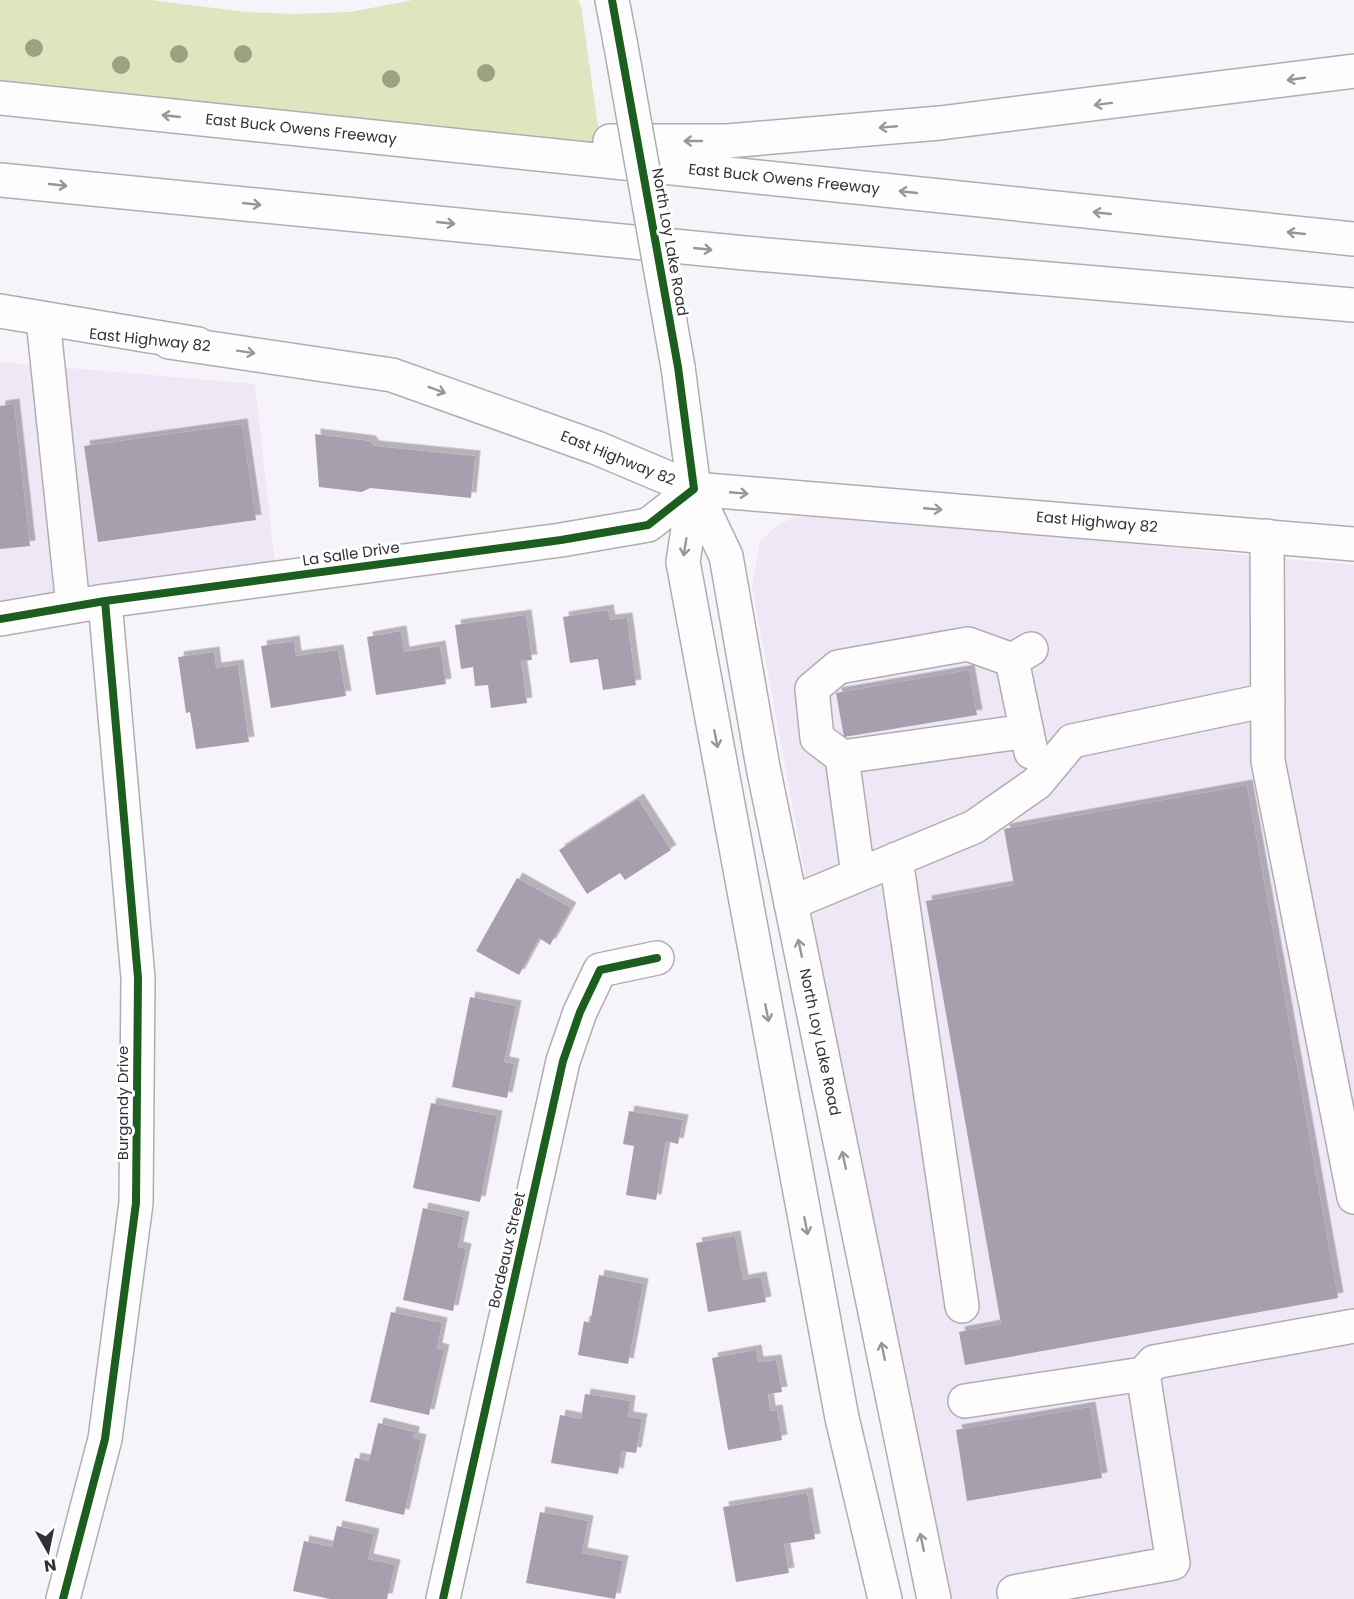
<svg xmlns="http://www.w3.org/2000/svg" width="1354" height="1599" viewBox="0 0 1354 1599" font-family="Poppins,sans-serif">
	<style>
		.built { fill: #efe7f5 }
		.green { fill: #e0e4bf }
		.building { fill: #a89fae; filter: url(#shadow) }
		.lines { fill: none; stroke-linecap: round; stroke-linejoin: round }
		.minor-casing { stroke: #b0adb1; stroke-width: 36 }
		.major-casing { stroke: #b0adb1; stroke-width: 36 }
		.highway-casing { stroke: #b0adb1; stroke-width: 36 }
		.minor { stroke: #fefdfe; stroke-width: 33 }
		.major { stroke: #fefdfe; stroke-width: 33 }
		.highway { stroke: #fefdfe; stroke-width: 33 }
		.minor-bridge-casing { stroke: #b0adb1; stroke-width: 36; stroke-linecap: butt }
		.minor-bridge { stroke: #fefdfe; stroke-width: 33 }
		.cycleway-casing { stroke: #fff; stroke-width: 11 }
		.cycleway { stroke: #1b5e20; stroke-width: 8 }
		.tree { fill: #9ea082 }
		.oneway { stroke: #98969a }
		.labels { text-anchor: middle; stroke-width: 6; stroke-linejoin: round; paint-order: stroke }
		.street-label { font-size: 15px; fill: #333035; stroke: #fff }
	</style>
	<defs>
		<filter id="shadow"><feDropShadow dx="5.5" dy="-5.5" stdDeviation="0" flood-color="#0004"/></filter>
	</defs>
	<rect width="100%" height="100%" fill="#f7f3fa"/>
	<!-- built -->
	<path class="built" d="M0,362L255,384L275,565L0,603Z
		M809,514L1354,565V1599H952L857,1158L752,586L760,541L780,523Z"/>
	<!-- green -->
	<path class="green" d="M0,0H150L246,12L292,14L350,12L413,0H578L581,6L601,147L0,89Z"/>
	<!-- building -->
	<path class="building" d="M14,404L30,546L0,549V406Z
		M242,424L256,520L98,542L84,446Z
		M315,434L370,441L374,446L475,456L471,498L370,488L362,492L319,487Z
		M608,610L610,620L627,618L636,685L603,690L598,659L570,663L563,617Z
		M526,615L532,660L521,661L527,703L491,708L488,685L475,686L473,667L461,669L455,625Z
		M401,631L404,652L440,646L446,684L376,695L367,637Z
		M294,641L296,656L338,650L346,696L271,708L261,646Z
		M214,652L216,668L238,665L249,742L196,749L190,712L186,713L178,657Z
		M969,670L977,715L844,737L836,693Z
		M1247,785L1338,1298L965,1365L959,1332L1001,1324L926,901L1014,885L1004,829Z
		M638,799L671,850L625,880L620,873L587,894L559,850Z
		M517,878L571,908L550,945L539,938L519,975L476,951Z
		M470,997L516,1006L504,1062L514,1064L507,1098L452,1087Z
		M431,1103L497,1116L480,1202L413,1188Z
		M629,1111L683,1120L678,1144L666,1141L656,1200L626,1195L634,1146L623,1144Z
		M423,1208L464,1217L458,1247L466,1249L453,1311L403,1300Z
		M735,1236L743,1280L761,1277L766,1302L708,1312L696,1243Z
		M599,1275L643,1284L628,1364L578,1355L584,1321L590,1323Z
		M391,1312L442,1323L437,1348L444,1350L429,1415L370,1402Z
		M756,1350L758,1362L776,1360L782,1392L768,1394L770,1411L777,1410L782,1440L728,1450L712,1358Z
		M585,1394L630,1401L628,1417L642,1419L636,1453L622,1451L618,1474L551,1463L560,1415L581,1419Z
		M1090,1407L1102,1478L967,1501L956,1430Z
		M378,1423L414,1432L413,1438L421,1440L404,1515L345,1501L355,1458L369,1461Z
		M807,1493L815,1539L784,1544L789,1573L736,1582L723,1507Z
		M540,1512L588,1521L582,1553L623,1561L615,1599L526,1583Z
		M337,1526L374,1534L368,1559L395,1565L387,1599H330L293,1591L304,1541L332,1547Z"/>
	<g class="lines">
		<defs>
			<path id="minor" d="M612,0L620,41
				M44,329L73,606
				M1267,536L1268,761L1354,1197
				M0,619L105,601L561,540L648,525L694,489L678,367
				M1031,649L1012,660L1031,752
				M1012,660L968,644L838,667L812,689L817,738L842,757L1027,731
				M842,757L858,874
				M896,859L962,1306
				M791,903L974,827L1037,783L1072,741L1268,700
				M965,1401L1143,1374
				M1014,1592L1173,1563L1143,1374L1154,1362L1354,1326
				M63,1599L105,1439L136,1203L138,978L105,601
				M443,1599L563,1061L580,1012L600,970L657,958"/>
			<path id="major" d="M169,342L392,375L597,448L694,489L1354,544
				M694,489L726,556L763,767L934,1599
				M694,489L683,562L842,1418L885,1599"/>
			<path id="highway" d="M0,98L1354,239
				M610,141H727L940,123L1354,71
				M0,180L745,253L1354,305
				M0,311L198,344"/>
		</defs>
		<!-- minor casing -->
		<use href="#minor" class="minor-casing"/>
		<!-- major casing -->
		<use href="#major" class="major-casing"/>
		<!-- highway casing -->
		<use href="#highway" class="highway-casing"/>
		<!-- minor -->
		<use href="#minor" class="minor"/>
		<!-- major -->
		<use href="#major" class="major"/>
		<!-- highway -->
		<use href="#highway" class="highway"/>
		<defs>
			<path id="minor-bridge" d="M620,41L678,367"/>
		</defs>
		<!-- minor-bridge casing -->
		<use href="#minor-bridge" class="minor-bridge-casing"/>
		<!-- minor-bridge -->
		<use href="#minor-bridge" class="minor-bridge"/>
		<defs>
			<path id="cycleway" d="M0,619L105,601L561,540L648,525L694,489L678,367L612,0
				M63,1599L105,1439L136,1203L138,978L105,601
				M443,1599L563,1061L580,1012L600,970L657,958"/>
		</defs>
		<!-- cycleway casing -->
		<use href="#cycleway" class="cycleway-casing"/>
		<!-- cycleway -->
		<use href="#cycleway" class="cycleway"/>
	</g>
	<!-- trees -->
	<g class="tree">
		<circle cx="34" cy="48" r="9"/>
		<circle cx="179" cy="54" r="9"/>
		<circle cx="243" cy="54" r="9"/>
		<circle cx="121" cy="65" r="9"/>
		<circle cx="486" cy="73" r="9"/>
		<circle cx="391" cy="79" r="9"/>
	</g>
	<!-- one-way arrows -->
	<defs><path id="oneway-shaft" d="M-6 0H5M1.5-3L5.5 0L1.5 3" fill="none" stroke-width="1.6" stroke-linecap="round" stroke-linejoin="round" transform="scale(1.5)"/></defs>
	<g class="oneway">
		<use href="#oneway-shaft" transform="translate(1296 79) rotate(172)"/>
		<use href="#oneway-shaft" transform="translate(1103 104) rotate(173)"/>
		<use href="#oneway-shaft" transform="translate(171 116) rotate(-174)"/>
		<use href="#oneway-shaft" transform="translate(888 127) rotate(175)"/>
		<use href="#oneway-shaft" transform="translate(693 141) rotate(180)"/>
		<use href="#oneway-shaft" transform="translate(58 185) rotate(6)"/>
		<use href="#oneway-shaft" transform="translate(908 192) rotate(-174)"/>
		<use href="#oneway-shaft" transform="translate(252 204) rotate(6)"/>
		<use href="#oneway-shaft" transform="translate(1102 213) rotate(-174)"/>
		<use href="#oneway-shaft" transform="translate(446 223) rotate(6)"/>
		<use href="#oneway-shaft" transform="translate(1296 233) rotate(-174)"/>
		<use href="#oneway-shaft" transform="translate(703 249) rotate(6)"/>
		<use href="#oneway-shaft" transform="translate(246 352) rotate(9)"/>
		<use href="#oneway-shaft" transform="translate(437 390) rotate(20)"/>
		<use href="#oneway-shaft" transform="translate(739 493) rotate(5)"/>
		<use href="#oneway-shaft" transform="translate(933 509) rotate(5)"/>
		<use href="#oneway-shaft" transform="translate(685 547) rotate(99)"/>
		<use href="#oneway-shaft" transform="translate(716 739) rotate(79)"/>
		<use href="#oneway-shaft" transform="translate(800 948) rotate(-102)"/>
		<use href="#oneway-shaft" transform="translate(767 1013) rotate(79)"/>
		<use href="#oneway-shaft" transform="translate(844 1160) rotate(-102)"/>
		<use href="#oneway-shaft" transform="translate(806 1226) rotate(79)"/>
		<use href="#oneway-shaft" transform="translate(883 1351) rotate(-102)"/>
		<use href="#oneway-shaft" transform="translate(922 1542) rotate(-102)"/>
	</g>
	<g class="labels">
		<!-- street labels -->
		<g class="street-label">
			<text transform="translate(301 129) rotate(6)" y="5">East Buck Owens Freeway</text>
			<text transform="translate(784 179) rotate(6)" y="5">East Buck Owens Freeway</text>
			<text transform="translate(670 242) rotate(80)" y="5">North Loy Lake Road</text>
			<text transform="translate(150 340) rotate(6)" y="5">East Highway 82</text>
			<text transform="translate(618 458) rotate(22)" y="5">East Highway 82</text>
			<text transform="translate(1097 522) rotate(5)" y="5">East Highway 82</text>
			<text transform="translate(351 554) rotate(-8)" y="5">La Salle Drive</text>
			<text transform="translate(820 1042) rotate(78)" y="5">North Loy Lake Road</text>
			<text transform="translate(123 1103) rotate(-90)" y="5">Burgandy Drive</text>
			<text transform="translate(507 1250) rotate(-77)" y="5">Bordeaux Street</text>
		</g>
	</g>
	<!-- north arrow -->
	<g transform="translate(48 1551) rotate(171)" stroke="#ffffff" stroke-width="4.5" paint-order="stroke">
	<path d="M0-4.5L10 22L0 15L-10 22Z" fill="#333035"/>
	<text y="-9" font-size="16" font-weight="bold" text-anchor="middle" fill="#333035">N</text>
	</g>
</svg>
